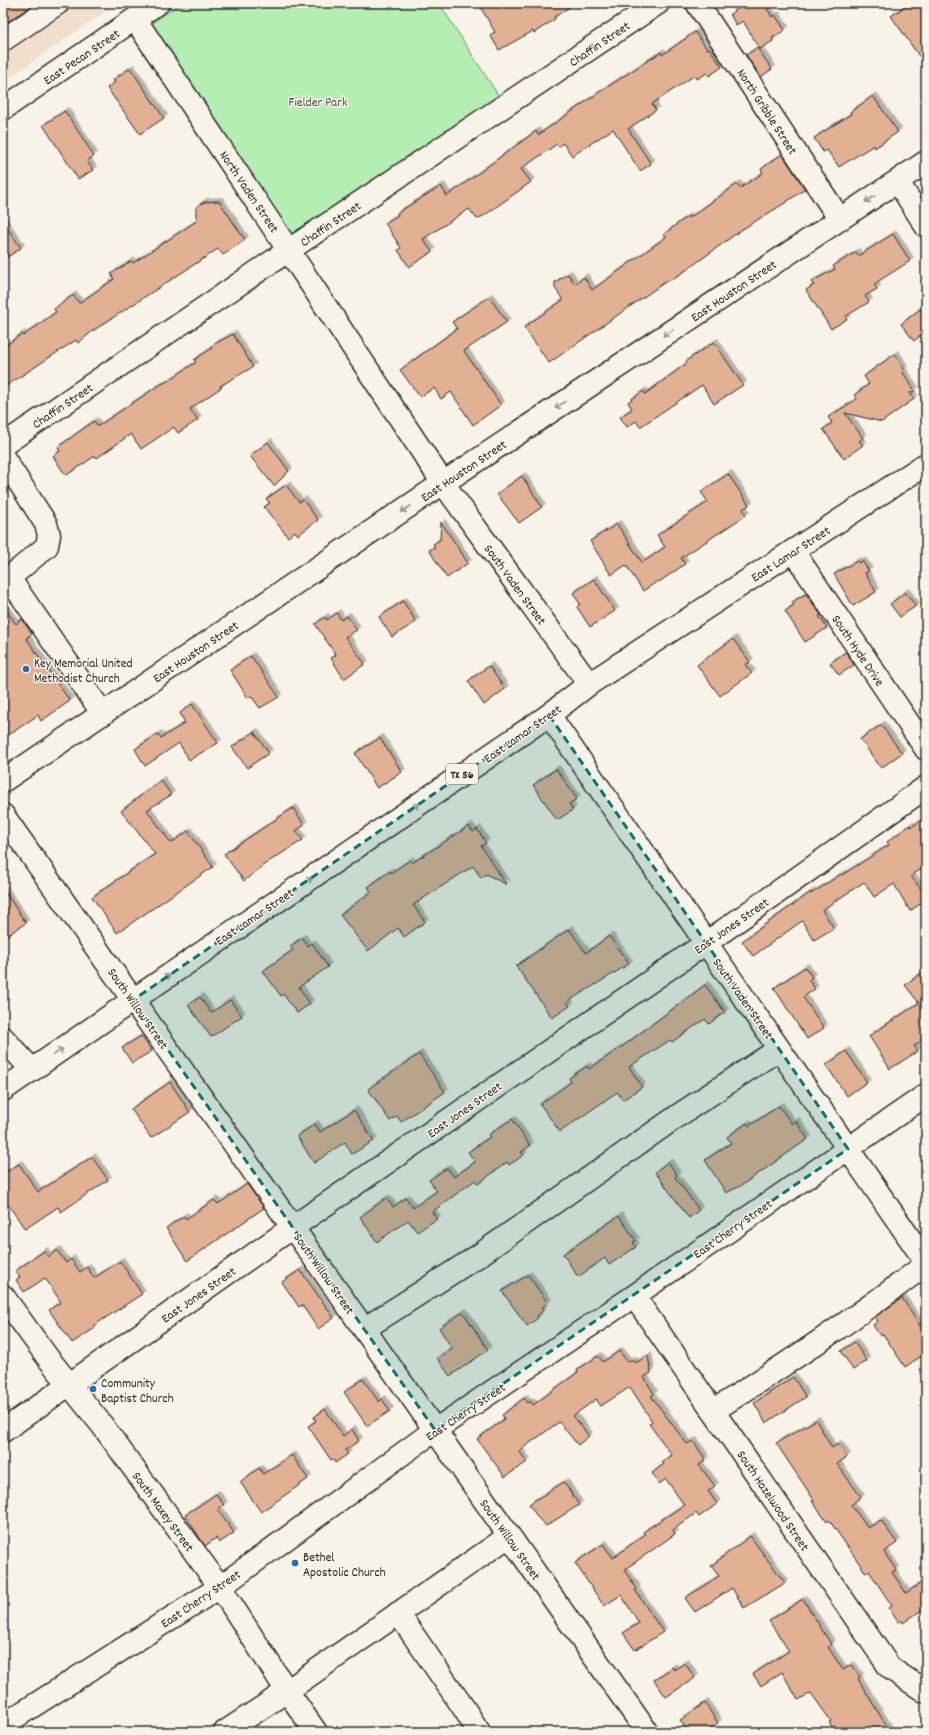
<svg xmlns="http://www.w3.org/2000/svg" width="929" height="1735" viewBox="0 0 929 1735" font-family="Dekko,sans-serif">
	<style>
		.built { fill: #f1dfce }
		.green { fill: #b4eeb2; stroke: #708c6e }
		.building { fill: #e2b093; stroke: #2b2b2b; filter: url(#shadow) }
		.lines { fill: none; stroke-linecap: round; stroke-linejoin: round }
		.minor-casing { stroke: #2b2b2b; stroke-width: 25 }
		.major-casing { stroke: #2b2b2b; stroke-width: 25 }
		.minor { stroke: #f7f3e8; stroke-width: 22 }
		.major { stroke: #f7f3e8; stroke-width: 22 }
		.oneway { stroke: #918f8a }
		.marked { fill: #0f766e; fill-opacity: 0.2; stroke: #0f766e; stroke-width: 3; stroke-dasharray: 8 5; stroke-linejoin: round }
		.poi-dot { fill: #1f6fb2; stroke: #f7f3e8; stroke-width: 1.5 }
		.labels { text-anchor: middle; stroke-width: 3; stroke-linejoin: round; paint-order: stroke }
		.shield { fill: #f7f3e8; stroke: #686764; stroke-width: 1 }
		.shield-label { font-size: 12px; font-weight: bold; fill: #2b2b2b }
		.street-label { font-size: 13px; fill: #2b2b2b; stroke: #f7f3e8 }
		.park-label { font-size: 13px; fill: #465246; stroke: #f7f3e8 }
		.poi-label { font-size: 13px; fill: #2b2b2b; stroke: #f7f3e8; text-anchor: start }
	</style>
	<defs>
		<filter id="shadow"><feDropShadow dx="3.5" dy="-3.5" stdDeviation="0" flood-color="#0004"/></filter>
	</defs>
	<rect width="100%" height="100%" fill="#f7f3e8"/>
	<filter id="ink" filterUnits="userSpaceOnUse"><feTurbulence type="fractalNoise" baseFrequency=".025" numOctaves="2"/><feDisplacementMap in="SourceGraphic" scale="8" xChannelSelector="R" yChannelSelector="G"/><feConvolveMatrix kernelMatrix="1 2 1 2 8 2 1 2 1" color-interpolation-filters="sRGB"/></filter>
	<g filter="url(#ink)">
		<!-- built -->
		<path class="built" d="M3,3H118L3,82Z"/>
		<!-- green -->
		<path class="green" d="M181,3H439L500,98L291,239L149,25Z"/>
		<!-- building -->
		<path class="building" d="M3,3H36L3,25Z
			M478,3H576L554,17L555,19L534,33L533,31L499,50L490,35L495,32Z
			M736,3H764L772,17L775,15L785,30L772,38L773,41L760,49L743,21L736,25L730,14L739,8Z
			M910,3H926V66L891,16Z
			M695,32L707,49L709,48L722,67L709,76L707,73L697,79L695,75L652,104L656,110L628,129L651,164L640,171L613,129L572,156L563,143L559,146L557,144L521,169L531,182L485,215L477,219L469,209L423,239L432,252L409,267L398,250L401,248L385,223L398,215L397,213L441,186L447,196L536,131L538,135L601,91L661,52L662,55Z
			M757,48L772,69L761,77L746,55Z
			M130,68L164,118L140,134L107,88L115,82L113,80Z
			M873,96L898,132L875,148L874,145L839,167L827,150L823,152L814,138L851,114L850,112Z
			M65,111L94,156L87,161L93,170L78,179L43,125Z
			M782,154L805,189L785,203L741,230L688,269L669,281L668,280L549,363L524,327L563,300L555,288V282L568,274L575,284L584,277L592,290L666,237L664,234L688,216L689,218L737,184L740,188L763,173L761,169Z
			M219,201L245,240L223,255L218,249L94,330L78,343L76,340L3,388V347L22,334L23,336L56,312L54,309L73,295L79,303L114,279L111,274L131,261L133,263L198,220L196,216V207L204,202Z
			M3,222L21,248L3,260Z
			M893,234L910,261L874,284L877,289L865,296L869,302L845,317L847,319L831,329L806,290L814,285L811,282L835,269L833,266L856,252L858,256Z
			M489,297L507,322L464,351L501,405L473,425L451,392L441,399L434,388L420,397L400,370L457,329L452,322Z
			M920,309L926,317V331L914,341L901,324Z
			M233,334L253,367L220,386L222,387L190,409L198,420L178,433L174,427L141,449L131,434L97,458L95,456L67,475L62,470L53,456L60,451L58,447L94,421L98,426L158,386L171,379L196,362L194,360L212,348L211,346Z
			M714,342L743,385L714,404L702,385L640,427L636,421L627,427L620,417L632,409L628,402L643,391L645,394L687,363L686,361Z
			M895,354L904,369L902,371L915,391L910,393L914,399L882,422L845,413L863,438L859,441L863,445L844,459L823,429L832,423L828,417L857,399L854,395L869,384L864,376Z
			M268,442L289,471L274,486L250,456Z
			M728,474L749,505L743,509L746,515L681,558L685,564L659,582L658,581L643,591L626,565L611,575L590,541L617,524L642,563L665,547L657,535L708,502L701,492Z
			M522,476L542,507L519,523L497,494Z
			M286,485L299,502L303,500L318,520L298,535L295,531L288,537L264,507L270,503L266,499Z
			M441,522L468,563L447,578L429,550L435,547L433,544L440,540Z
			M857,561L859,563L862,561L869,571L865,573L876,592L853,606L834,574Z
			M594,579L615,611L590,627L577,607L580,604L573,593Z
			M905,592L916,606L900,617L890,604Z
			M806,594L821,615L819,616L827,628L805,642L785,611L794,605L792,602Z
			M403,601L416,622L392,637L379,617Z
			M3,606L16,624L22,619L32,634L26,638L70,701L41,721L38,715L3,739Z
			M337,613L341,620L347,616L357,630L345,637L365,664L344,679L331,658L336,655L315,624L325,617L327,620Z
			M733,639L750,662L745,665L752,673L720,696L697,665Z
			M846,652L854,665L839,675L830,663Z
			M251,656L279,697L260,708L251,696L248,698L230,670Z
			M489,666L505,689L484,705L468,681Z
			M192,704L218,743L189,760L179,743L145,766L135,749L158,734L161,738L185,723L180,713Z
			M881,725L902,753L881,768L860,739Z
			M254,732L269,753L247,768L232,747Z
			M380,738L402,772L377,788L355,753Z
			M556,769L577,799L569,804L573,810L557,820L533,785Z
			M161,780L171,795L147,810L171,843L188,831L213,867L117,933L92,897L155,854L121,811Z
			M293,808L304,825L296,831L303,840L265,864L244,881L224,854Z
			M926,817V866L911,876L926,896V900L910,911L894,884L874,897L864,882L822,910L834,928L814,940L802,921L753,956L742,941L811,892V894L841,874L842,875L889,845L887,842L910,825L911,827Z
			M469,826L473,832L477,829L486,843L481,846L507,885L486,874L481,878L473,866L413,905L425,922L404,937L398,928L368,951L340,915L371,892L368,887L390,871L391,873L410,860L412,863Z
			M3,889L26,923L3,938Z
			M569,929L586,953L609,936L629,964L567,1002L570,1006L552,1018L516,966Z
			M302,938L308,946L312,943L328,967L299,987L310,1004L297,1013L283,994L281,996L263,971L293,950L290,946Z
			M805,967L812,977L809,980L815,989L803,997L824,1028L807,1039L774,988Z
			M926,970V1038L914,1046L918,1051L890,1069L869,1036L919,1003L905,985Z
			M705,985L725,1012L709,1024L705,1019L672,1042L670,1040L629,1067L642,1087L623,1100L617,1092L560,1132L540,1104L571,1082L569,1078L587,1066L589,1069L623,1046Z
			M200,997L211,1013L230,1000L242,1016L211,1037L188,1005Z
			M141,1036L152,1051L132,1063L122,1048Z
			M846,1051L867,1082L847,1096L826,1065Z
			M419,1054L445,1092L401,1122L397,1116L390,1121L368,1089Z
			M170,1082L190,1112L151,1138L131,1109Z
			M779,1106L792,1124L796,1121L808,1139L742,1185L726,1193L705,1160L731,1143L727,1137L747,1123L749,1126Z
			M354,1110L374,1141L352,1154L345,1142L314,1163L297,1136L315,1124L320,1132Z
			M512,1119L530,1146L521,1152L524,1155L509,1165L507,1162L478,1184L475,1180L432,1212L437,1219L417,1232L408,1220L377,1242L360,1217L386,1198L393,1207L406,1198L413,1208L437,1191L429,1180L447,1168L454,1177L475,1162L468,1152L490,1137L488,1135Z
			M92,1157L108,1180L61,1212L58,1207L25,1229L3,1197V1174L19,1164L38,1192Z
			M668,1162L677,1175L675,1177L699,1210L689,1218L655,1172Z
			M247,1184L264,1208L187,1261L166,1228L184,1216L186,1219L214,1200L218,1204Z
			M619,1216L636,1241L633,1242L636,1247L609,1265L605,1258L578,1277L563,1254Z
			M57,1250L66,1263L71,1259L80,1272L87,1267L94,1278L120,1261L142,1294L93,1326L95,1328L72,1343L49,1310L61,1302L45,1278L24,1292L16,1280L20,1277L15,1271L44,1251L48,1257Z
			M300,1270L334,1318L318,1329L302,1305L299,1307L282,1282Z
			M528,1275L548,1303L541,1308L543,1311L537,1316L538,1318L527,1326L502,1291Z
			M902,1298L920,1326L926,1322V1353L905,1367L883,1334L880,1336L873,1325L878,1321L875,1317Z
			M463,1312L488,1350L450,1376L437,1358L452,1348L439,1328Z
			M854,1342L867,1361L853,1370L841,1351Z
			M619,1351L627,1361L633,1360L635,1363L648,1356L651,1373L644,1377L654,1394L651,1396L687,1444L693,1441L706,1460L699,1465L715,1486L708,1491L717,1504L699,1517L696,1513L673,1530L675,1534L624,1570L637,1589L635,1590L663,1632L635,1650L623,1633L639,1623L621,1595L604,1606L575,1563L603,1544L613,1558L645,1534L643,1532L684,1505L666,1479L659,1484L652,1473L664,1464L662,1462L672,1455L649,1424L652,1421L630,1387L601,1406L596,1399L573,1416L589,1436L578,1445L559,1422L519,1451L527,1462L505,1477L477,1439L502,1421L504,1418L502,1415L524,1398L528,1403L530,1401L533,1405L578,1372L577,1370L598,1356L603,1362Z
			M793,1377L806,1397L766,1423L754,1403Z
			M363,1379L379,1402L382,1399L390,1411L367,1426L344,1392Z
			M325,1409L343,1436L352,1429L359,1441L345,1450L348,1454L335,1463L333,1459L331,1460L308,1426L316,1421L314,1417Z
			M816,1420L832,1448L838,1444L847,1457L837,1464L861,1497L851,1505L868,1528L881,1520L897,1543L884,1552L896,1570L892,1572L906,1593L921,1583L926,1591V1607L903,1623L901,1620L898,1622L889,1608L892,1606L869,1571L866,1573L829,1520L827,1522L812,1501L814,1500L776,1443Z
			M292,1455L308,1479L261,1512L240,1482L259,1468L263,1474Z
			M564,1482L579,1505L546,1526L538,1518L529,1504Z
			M216,1494L224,1505L218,1509L234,1533L219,1543L216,1538L205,1546L185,1515Z
			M750,1536L785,1583L744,1608L732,1588L695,1612L685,1598L719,1576L711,1566Z
			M803,1599L831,1644L828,1647L843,1670L851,1665L860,1677L858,1679L890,1732H835L829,1722L831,1721L811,1693L798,1700L782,1672L761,1686L753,1674L789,1651L769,1621Z
			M685,1663L695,1678L666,1697L654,1680L673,1667L674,1670Z
			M705,1703L718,1723L706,1732H688L680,1720Z"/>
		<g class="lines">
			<defs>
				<path id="minor" d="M697,3L839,218
					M135,19L443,483L589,684
					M3,40L58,3
					M3,109L158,3
					M898,182L926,226
					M3,445L289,250L658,3
					M3,457L46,524L49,535L47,546L9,578
					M793,551L926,749
					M3,577L9,578L103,714
					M549,715L926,1262
					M3,815L647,1732
					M3,1038L32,1070
					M3,1296L48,1358L102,1425L220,1587L287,1691L316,1732
					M634,1296L890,1668L926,1692
					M364,1329L478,1256L679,1115L779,1049
					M713,1411C786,1364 858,1317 926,1264
					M3,1431L293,1227L706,943L926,787
					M398,1613L463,1707L479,1732
					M3,1725L220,1587L435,1430L634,1296L926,1095
					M225,1732L287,1691L509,1536"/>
				<path id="major" d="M3,781L443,483L926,162
					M3,1090L133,1000L549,715L589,684L926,464"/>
			</defs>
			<!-- minor casing -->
			<use href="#minor" class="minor-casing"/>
			<!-- major casing -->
			<use href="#major" class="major-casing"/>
			<!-- minor -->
			<use href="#minor" class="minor"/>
			<!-- major -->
			<use href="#major" class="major"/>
		</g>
		<!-- one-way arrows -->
		<defs><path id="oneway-shaft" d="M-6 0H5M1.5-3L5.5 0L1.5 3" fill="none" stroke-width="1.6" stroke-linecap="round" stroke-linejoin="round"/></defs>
		<g class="oneway">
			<use href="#oneway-shaft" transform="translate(870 199) rotate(148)"/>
			<use href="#oneway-shaft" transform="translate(668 333) rotate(146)"/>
			<use href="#oneway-shaft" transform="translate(560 405) rotate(146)"/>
			<use href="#oneway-shaft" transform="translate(406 509) rotate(146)"/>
			<use href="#oneway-shaft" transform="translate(414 807) rotate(-34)"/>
			<use href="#oneway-shaft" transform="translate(307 881) rotate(-34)"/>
			<use href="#oneway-shaft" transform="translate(165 978) rotate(-34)"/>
			<use href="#oneway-shaft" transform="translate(58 1052) rotate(-35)"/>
		</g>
	</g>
	<!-- marked area -->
	<path class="marked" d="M549,715L848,1149L435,1430L133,1000Z"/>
	<!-- markers -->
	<g class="poi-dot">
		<circle cx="26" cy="669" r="4"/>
		<circle cx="93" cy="1389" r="4"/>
		<circle cx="295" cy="1563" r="4"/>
	</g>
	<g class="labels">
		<!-- shield labels -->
		<rect class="shield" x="446" y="764" width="32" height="20" rx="3"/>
		<g class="shield-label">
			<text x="462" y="778">TX 56</text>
		</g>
		<!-- street labels -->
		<g class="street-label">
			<text transform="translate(599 43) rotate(-34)" y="5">Chaffin Street</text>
			<text transform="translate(81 56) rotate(-34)" y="5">East Pecan Street</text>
			<text transform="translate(768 111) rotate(57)" y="5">North Gribble Street</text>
			<text transform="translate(250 191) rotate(56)" y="5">North Vaden Street</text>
			<text transform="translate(330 223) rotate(-34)" y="5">Chaffin Street</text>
			<text transform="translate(733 290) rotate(-34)" y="5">East Houston Street</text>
			<text transform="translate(62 405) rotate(-34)" y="5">Chaffin Street</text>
			<text transform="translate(463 470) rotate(-34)" y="5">East Houston Street</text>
			<text transform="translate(790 553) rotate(-33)" y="5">East Lamar Street</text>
			<text transform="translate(516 584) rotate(54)" y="5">South Vaden Street</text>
			<text transform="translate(859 650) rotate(56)" y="5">South Hyde Drive</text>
			<text transform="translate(195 651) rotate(-34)" y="5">East Houston Street</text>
			<text transform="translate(522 733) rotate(-35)" y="5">East Lamar Street</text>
			<text transform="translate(254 916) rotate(-34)" y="5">East Lamar Street</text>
			<text transform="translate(731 925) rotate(-35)" y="5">East Jones Street</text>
			<text transform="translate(744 998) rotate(55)" y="5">South Vaden Street</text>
			<text transform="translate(139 1008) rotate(55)" y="5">South Willow Street</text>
			<text transform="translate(464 1109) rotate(-35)" y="5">East Jones Street</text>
			<text transform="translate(732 1228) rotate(-35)" y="5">East Cherry Street</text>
			<text transform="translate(325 1273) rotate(55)" y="5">South Willow Street</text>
			<text transform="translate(198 1294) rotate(-35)" y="5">East Jones Street</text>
			<text transform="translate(465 1411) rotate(-34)" y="5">East Cherry Street</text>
			<text transform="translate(774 1500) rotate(56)" y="5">South Hazelwood Street</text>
			<text transform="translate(164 1511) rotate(54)" y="5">South Maxey Street</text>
			<text transform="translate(511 1539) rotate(55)" y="5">South Willow Street</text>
			<text transform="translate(200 1598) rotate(-34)" y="5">East Cherry Street</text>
		</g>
		<!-- park labels -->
		<g class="park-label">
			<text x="318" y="106">Fielder Park</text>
		</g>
		<!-- poi labels -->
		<g class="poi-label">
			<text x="34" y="667">Key Memorial United<tspan x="34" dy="15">Methodist Church</tspan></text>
			<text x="101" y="1387">Community<tspan x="101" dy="15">Baptist Church</tspan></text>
			<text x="303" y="1561">Bethel<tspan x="303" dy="15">Apostolic Church</tspan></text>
		</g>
	</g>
	<!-- margin -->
	<rect width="929" height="1735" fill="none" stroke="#f7f3e8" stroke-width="16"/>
	<rect x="8" y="8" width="913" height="1719" fill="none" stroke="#2b2b2b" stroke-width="1.5" filter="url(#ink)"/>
</svg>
